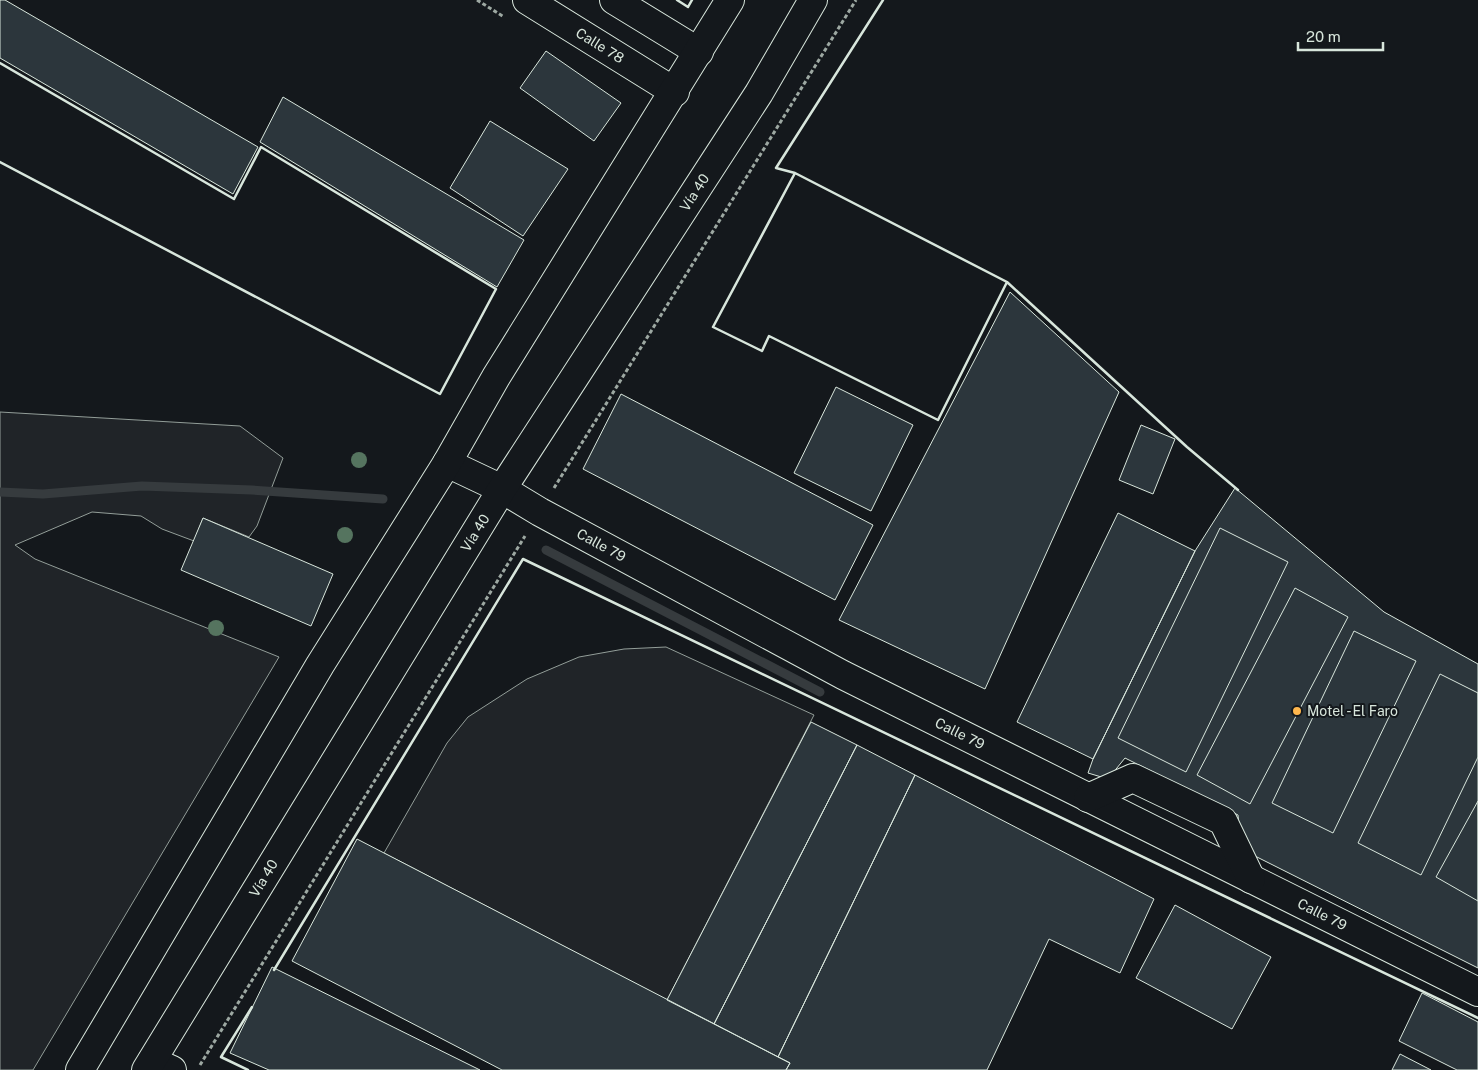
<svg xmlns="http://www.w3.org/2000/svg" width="1478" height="1070" viewBox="0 0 1478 1070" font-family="'Public Sans',sans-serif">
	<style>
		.green { fill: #202428; stroke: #939e99 }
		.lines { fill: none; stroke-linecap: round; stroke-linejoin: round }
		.stream { stroke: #363b3e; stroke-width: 9 }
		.building { fill: #2c363c; stroke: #d8e6dc }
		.minor-casing { stroke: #d8e6dc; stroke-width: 30 }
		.major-casing { stroke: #d8e6dc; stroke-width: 30 }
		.highway-casing { stroke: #d8e6dc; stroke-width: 30 }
		.path { stroke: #9da8a2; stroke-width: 3; stroke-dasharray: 4 2.5; stroke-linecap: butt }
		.minor { stroke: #14181c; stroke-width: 28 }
		.major { stroke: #14181c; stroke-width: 28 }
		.highway { stroke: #14181c; stroke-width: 28 }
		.wall { stroke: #d8e6dc; stroke-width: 2.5 }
		.tree { fill: #55745f }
		.poi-dot { fill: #ffb74d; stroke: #14181c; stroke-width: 2 }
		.labels { text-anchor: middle; stroke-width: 4; stroke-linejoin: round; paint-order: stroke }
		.street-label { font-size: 14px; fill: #d8e6dc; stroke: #14181c }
		.poi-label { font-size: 14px; fill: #d8e6dc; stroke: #14181c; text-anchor: start }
	</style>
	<rect width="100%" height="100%" fill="#14181c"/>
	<!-- green -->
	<path class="green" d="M0,412L240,426L283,458L257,526L249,537L203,518L194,541L162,529L141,516L92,512L15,545L35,559L279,657L33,1070H0Z
		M666,647L814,715L667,1000L384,853L447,743L468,717L527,679L579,657L624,649Z"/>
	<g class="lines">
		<!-- stream -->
		<path class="stream" d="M0,492L43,494L142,486L252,490L383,499
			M546,550L820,692"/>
	</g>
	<!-- building -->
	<path class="building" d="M0,0H5L258,147L233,194L0,58Z
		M546,51L621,103L594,141L520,88Z
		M283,97L524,240L497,287L260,142Z
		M490,121L568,169L523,236L450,188Z
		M1010,292L1119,392L985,689L839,620Z
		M836,387L913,425L871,511L794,473Z
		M621,394L873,525L835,600L583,469Z
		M1141,425L1175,439L1153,494L1119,480Z
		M1235,488L1384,612L1478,664V968L1241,849L1238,815L1139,765L1125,758L1108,779L1088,773L1093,759L1195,551Z
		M1118,513L1195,551L1093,759L1017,722Z
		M203,518L333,574L311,626L181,570Z
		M1220,528L1288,562L1186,772L1118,738Z
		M1295,588L1348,617L1250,804L1197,775Z
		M1354,631L1416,661L1333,833L1272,803Z
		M1440,674L1478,693V757L1421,875L1358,843Z
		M811,722L857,745L714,1024L667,1000Z
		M857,745L915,775L778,1057L714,1024Z
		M915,775L1154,899L1120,973L1049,939L987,1070H786L790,1063L778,1057Z
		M1478,801V901L1436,877Z
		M357,839L790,1063L786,1070H502L292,961Z
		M1175,905L1271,957L1232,1029L1136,978Z
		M272,967L480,1070H269L230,1053Z
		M1422,993L1478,1022V1070H1457L1399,1041Z
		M1400,1054L1431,1070H1392Z"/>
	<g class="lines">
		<defs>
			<g id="minor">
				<path id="s1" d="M447,463L502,489L540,512L843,675L1478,992"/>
				<path d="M1088,798L1133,778L1223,821L1251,879"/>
				<path d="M152,1061L172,1070"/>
			</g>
			<g id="major">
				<path id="s2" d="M527,0L675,92"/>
				<path d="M614,0L699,52"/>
			</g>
			<g id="highway">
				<path d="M80,1070L320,665L447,463L496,377L730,0"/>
				<path id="s3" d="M146,1070L502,489L759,93L813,0"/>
			</g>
		</defs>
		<!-- minor casing -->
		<use href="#minor" class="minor-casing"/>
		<!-- major casing -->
		<use href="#major" class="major-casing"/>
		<!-- highway casing -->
		<use href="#highway" class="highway-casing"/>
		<!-- path -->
		<path class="path" d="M477,0L504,17
			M554,488L856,0
			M200,1065L525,536"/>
		<!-- minor -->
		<use href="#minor" class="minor"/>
		<!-- major -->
		<use href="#major" class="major"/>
		<!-- highway -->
		<use href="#highway" class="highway"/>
		<!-- wall -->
		<path class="wall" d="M677,0L688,7L692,0
			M883,0L776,168L795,173L1007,282L1187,447L1238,490
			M0,63L234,199L261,147L496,289L440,394L0,162
			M795,173L1007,282L938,420L769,336L762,351L713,327Z
			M274,970L523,559L1478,1018
			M248,1070L221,1057L252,1007"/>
	</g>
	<!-- trees -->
	<g class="tree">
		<circle cx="359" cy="460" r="8"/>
		<circle cx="345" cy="535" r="8"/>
		<circle cx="216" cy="628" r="8"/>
	</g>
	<!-- markers -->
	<circle class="poi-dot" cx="1297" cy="711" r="5"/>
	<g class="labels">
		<!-- street labels -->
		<g class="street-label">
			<text dy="5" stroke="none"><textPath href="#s2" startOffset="86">Calle 78</textPath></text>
			<text dy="5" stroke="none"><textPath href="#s3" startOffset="1035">Vía 40</textPath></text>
			<text dy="5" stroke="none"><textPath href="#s3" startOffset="630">Vía 40</textPath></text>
			<text dy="5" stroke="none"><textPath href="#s1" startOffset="175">Calle 79</textPath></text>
			<text dy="5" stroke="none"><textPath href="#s1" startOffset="580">Calle 79</textPath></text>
			<text dy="5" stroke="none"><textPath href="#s3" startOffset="225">Vía 40</textPath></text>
			<text dy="5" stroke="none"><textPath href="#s1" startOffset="985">Calle 79</textPath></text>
		</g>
		<!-- poi labels -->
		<g class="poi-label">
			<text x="1307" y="716">Motel - El Faro</text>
		</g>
	</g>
	<!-- scale -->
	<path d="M1298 42v8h85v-8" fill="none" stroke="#d8e6dc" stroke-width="2.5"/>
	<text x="1306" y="42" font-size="15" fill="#d8e6dc" stroke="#14181c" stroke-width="4" paint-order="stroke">20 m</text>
</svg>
